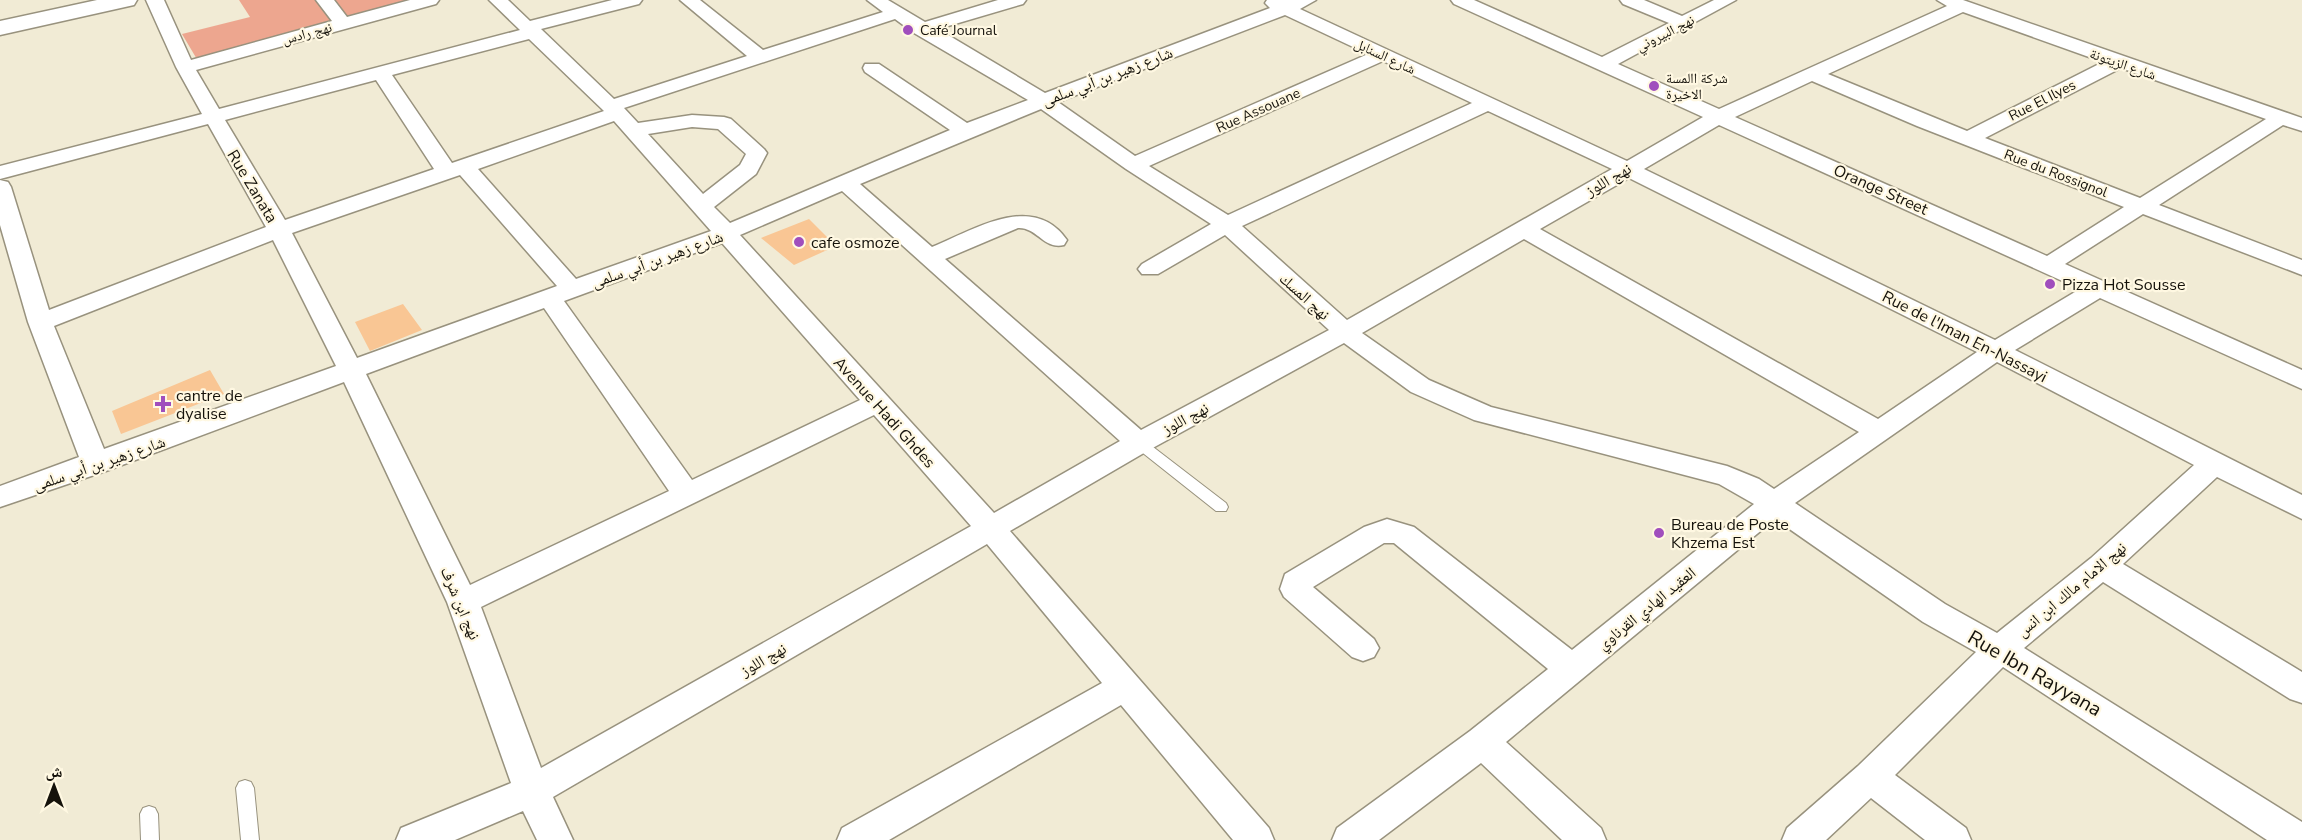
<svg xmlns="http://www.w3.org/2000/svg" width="2302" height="840" viewBox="0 0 2302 840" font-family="'Nunito Sans','Noto Naskh Arabic',sans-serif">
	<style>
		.green { fill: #eda68f }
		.building { fill: #f9c694 }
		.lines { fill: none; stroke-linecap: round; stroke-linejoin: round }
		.service-casing { stroke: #98927e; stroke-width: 2 }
		.minor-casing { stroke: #98927e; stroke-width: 3 }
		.tertiary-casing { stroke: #98927e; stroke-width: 3 }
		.service { fill: #fff; fill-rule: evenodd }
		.minor { fill: #fff; fill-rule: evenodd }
		.tertiary { fill: #fff; fill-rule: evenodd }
		.poi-dot { fill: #a04ebd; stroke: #fff8e2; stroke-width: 2 }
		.labels { text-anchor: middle; stroke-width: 4.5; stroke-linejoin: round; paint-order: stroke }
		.far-poi-label { font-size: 14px; fill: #15120b; stroke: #fff8e2; text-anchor: start }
		.far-street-label { font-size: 14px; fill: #15120b; stroke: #fff8e2 }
		.street-label { font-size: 16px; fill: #15120b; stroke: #fff8e2 }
		.poi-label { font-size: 16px; fill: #15120b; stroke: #fff8e2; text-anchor: start }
		.near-street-label { font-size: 20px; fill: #15120b; stroke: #fff8e2 }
	</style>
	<rect width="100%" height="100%" fill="#f1ebd5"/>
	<!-- green -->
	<path class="green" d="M239,0H425L198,61L182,34L250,17Z"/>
	<!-- building -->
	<path class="building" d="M809,219L836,246L794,265L761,238Z
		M403,304L422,330L370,351L355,322Z
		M210,370L224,394L121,434L112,411Z"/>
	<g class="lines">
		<defs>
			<path id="service" d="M1139,438L1144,440L1226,503L1228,507L1226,511H1216L1134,446L1132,443L1134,440Z
				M245,780L251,782L254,788L259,840H241L236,788L239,782Z
				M149,806L155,808L158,814L159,840H141L140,814L143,808Z"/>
			<path id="minor" d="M146,0H164L191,60L332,21L316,0H334L347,17L410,0H439L436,4L196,70L219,109L520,30L489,0H508L530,21L612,0H642L639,4L541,29L614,99L747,56L680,0H700L763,50L883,12L867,0H888L925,22L998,0H1026L1023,4L938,29L1045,93L1270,8L1265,3L1267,0H1316L1300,9L1627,161L1703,117L1454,4L1451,0H1474L1602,57L1669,23L1623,4L1620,0H1644L1682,16L1714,0H1736L1618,64L1719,109L1947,6L1937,0H1963L2302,118V131L2283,125L2159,205L2302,260V275L2143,214L2065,264L2302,370V389L2100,298L2015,350L2302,495V519L2217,477L2123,564L2302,672V703L2290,699L2103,582L2024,648L2302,822V840H2267L2003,667L1895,775L1966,828L1971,840H1925L1871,798L1826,840H1782L1787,828L1858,766L1976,652L1923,622L1775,519L1506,742L1601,828L1606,840H1562L1481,763L1379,840H1332L1337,828L1470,731L1548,669L1394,543H1384L1313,587L1374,639L1379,648L1374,657L1363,661L1352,657L1284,597L1280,589L1285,574L1364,527L1387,519L1414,527L1572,650L1754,504L1719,484L1474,420L1411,392L1344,343L1149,450L1010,531L1269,828L1274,840H1233L1121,705L889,840H837L842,828L1102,683L987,544L553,797L573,840H537L523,811L455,840H396L401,828L511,783L447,602L344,382L106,471L0,507V486L79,457L28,322L0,225V180L8,182L11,187L49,310L266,227L208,124L0,179V166L202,114L176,67ZM1963,12L2103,62L1967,131L1828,74ZM1285,15L1368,54L1135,156L1058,102ZM895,19L914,33L1028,100L967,123L879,64H865L863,68L865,72L950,130L730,223L714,207L756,174L767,153L764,149L731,119L724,117L692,115L638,123L624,108ZM529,39L604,111L452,163L392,75ZM1383,61L1472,103L1228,215L1149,166ZM2121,68L2266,119L2140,198L1985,138ZM376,80L434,169L285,220L225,120ZM1812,81L1917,126L2124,207L2047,256L1735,117ZM1041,109L1126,169L1211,224L1142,264L1138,269L1142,274H1158L1225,235L1329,330L1141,430L945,259L1018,228C1037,227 1044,250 1064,245L1067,240C1033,191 974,230 932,247L860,184ZM1488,111L1612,169L1347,320L1242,226ZM614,121L711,231L576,279L478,169ZM1719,125L2080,289L1995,340L1644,169ZM692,127L718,129L746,154L740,165L703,194L648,134ZM460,175L557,286L357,358L292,233ZM1629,178L1977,352L1878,419L1540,229ZM842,191L1120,441L994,513L740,235ZM1524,239L1859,432L1774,489L1759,479L1727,466L1491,407L1429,380L1362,333ZM273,240L336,366L104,449L54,326ZM722,243L860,400L692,480L564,301ZM544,308L669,491L470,585L366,374ZM1997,362L2194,465L2091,558L1997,633L1945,604L1795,503ZM874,415L971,526L541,768L481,607Z"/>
			<path id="tertiary" d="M97,0H137L134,5L0,35V21Z"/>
		</defs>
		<!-- service casing -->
		<use href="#service" class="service-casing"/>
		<!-- minor casing -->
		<use href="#minor" class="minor-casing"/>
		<!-- tertiary casing -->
		<use href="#tertiary" class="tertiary-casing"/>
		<!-- service -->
		<use href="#service" class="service"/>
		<!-- minor -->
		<use href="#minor" class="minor"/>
		<!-- tertiary -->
		<use href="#tertiary" class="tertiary"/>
	</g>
	<!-- markers -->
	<g class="poi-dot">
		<circle cx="908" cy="30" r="6"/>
		<circle cx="1654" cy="86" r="6"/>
		<circle cx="799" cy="242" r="6"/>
		<circle cx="2050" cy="284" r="6"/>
		<path d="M160 395h6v6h6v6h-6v6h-6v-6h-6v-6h6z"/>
		<circle cx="1659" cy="533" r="6"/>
	</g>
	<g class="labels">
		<!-- far-poi labels -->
		<g class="far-poi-label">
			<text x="920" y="35">Café Journal</text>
			<text x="1666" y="83">شركة االمسة<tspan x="1666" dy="16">الاخيرة</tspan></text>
		</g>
		<!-- far-street labels -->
		<g class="far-street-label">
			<text transform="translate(307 33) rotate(-15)" y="5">نهج رادس</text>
			<text transform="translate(1665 33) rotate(-27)" y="5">نهج البيروني</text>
			<text transform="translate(1385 56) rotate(25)" y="5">شارع السنابل</text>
			<text transform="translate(2123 64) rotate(19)" y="5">شارع الزيتونة</text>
			<text transform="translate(2042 100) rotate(-27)" y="5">Rue El Ilyes</text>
			<text transform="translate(1258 110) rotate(-24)" y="5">Rue Assouane</text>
			<text transform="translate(2056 173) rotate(21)" y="5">Rue du Rossignol</text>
		</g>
		<!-- street labels -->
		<g class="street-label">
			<text transform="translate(1107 76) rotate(-21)" y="6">شارع زهير بن أبي سلمى</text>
			<text transform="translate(1608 179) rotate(-30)" y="6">نهج اللوز</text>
			<text transform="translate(253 186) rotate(59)" y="6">Rue Zanata</text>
			<text transform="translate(1881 189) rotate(24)" y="6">Orange Street</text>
			<text transform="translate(657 259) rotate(-20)" y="6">شارع زهير بن أبي سلمى</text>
			<text transform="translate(1305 296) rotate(42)" y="6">نهج المسك</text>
			<text transform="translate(1965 336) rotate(27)" y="6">Rue de l'Iman En-Nassayi</text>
			<text transform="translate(885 412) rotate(48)" y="6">Avenue Hadi Ghdes</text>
			<text transform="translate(1185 418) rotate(-28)" y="6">نهج اللوز</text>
			<text transform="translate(99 463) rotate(-19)" y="6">شارع زهير بن أبي سلمى</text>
			<text transform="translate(2071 589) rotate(-40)" y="6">نهج الامام مالك ابن انس</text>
			<text transform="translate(461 603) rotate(67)" y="6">نهج ابن شرف</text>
			<text transform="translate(1646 608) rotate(-39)" y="6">العقيد الهادي القرناوي</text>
			<text transform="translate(763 659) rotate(-30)" y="6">نهج اللوز</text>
		</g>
		<!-- poi labels -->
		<g class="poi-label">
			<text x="811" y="248">cafe osmoze</text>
			<text x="2062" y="290">Pizza Hot Sousse</text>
			<text x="176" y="401">cantre de<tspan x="176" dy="18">dyalise</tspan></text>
			<text x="1671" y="530">Bureau de Poste<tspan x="1671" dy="18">Khzema Est</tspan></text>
		</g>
		<!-- near-street labels -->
		<g class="near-street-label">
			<text transform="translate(2035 673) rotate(30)" y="7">Rue Ibn Rayyana</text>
		</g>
	</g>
	<!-- north arrow -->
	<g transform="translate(54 786)" stroke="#fff8e2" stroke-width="4.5" paint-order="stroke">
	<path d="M0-4.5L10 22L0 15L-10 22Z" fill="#15120b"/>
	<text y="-9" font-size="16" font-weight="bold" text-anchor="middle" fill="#15120b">ش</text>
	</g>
</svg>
